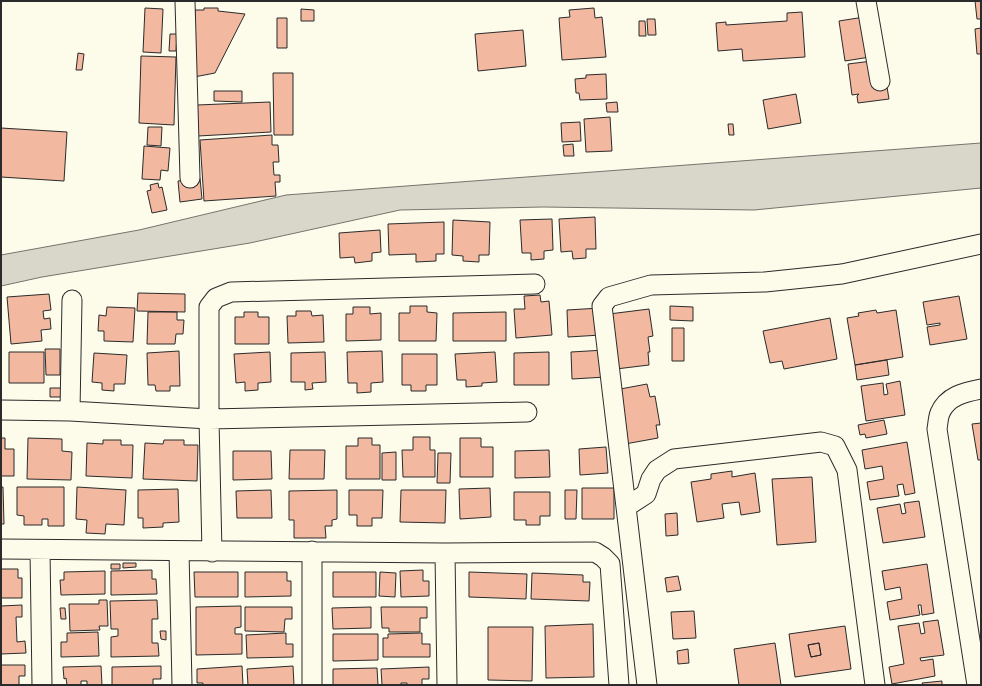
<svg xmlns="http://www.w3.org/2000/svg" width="982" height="686" viewBox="0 0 982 686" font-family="Quicksand,sans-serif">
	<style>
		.water { fill: #d8d7c9; stroke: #74746e }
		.building { fill: #f2b8a0; stroke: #2b2b2b; fill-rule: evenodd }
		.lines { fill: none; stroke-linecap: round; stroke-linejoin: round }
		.minor-casing { stroke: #2b2b2b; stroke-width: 21 }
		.minor { stroke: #fdfbea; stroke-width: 19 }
	</style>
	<rect width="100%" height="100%" fill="#fdfbea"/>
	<!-- water -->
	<path class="water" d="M981,143V188L754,210L543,207L400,210L250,243L42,277L1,286V255L139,230L286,195Z"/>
	<!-- building -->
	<path class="building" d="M975,1H981V24V19H977Z
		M145,8L163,9L161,53L143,52Z
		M204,8H218V11L245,14L215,73L194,77L195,10H204Z
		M594,8L595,18L602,17L606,57L562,60L559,18L570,17L569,10Z
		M301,9L314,10V21H301Z
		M802,12L805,57L743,61L742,49L718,51L716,23L726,22V25L787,21V13Z
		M864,17L870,57L845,61L839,21Z
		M277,18H287V48H277Z
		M647,19H655L656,35H648Z
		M639,21H645L646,36H639Z
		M981,28V54H977L975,29Z
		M523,30L526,66L478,71L475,34Z
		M170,34H177L176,51H169Z
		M78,53L84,54L82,70H76Z
		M141,56L176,57L174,125L139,123Z
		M872,61L875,88L887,87L889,99L858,103L857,96L859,94L852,95L848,64Z
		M273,73H293V135H274Z
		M606,74L607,99L580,100L579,93H576L575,79L586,78V75Z
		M214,91H242V102L214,101Z
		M796,94L801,123L768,129L763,100Z
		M270,102L271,132L198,136L197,105Z
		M617,102L618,112H607L606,103Z
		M610,117L612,151L586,152L584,119Z
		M580,122L581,141L562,142L561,123Z
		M728,124H733L734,135H729Z
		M148,127H162L161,146L147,145Z
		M1,128L67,132L64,181L1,177Z
		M272,135V145H278L279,162H273L274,175H280V182H275L276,196L204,201L200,140Z
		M573,144L574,156H564L563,145Z
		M144,146L170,148L168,171L161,170L160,180L142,179Z
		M200,178L202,199L180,202L178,181Z
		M158,183L159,188L162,187L167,210L152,213L147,191L151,190L150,185Z
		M595,217L596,249H586V258L573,259L572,251L561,252L559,219Z
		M552,219L553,250L544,251V259L531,260V253H522L520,220Z
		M453,220L490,222L489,255H479V262L463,261V256L452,255Z
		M444,222V254H436V261L416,262V254L389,255L388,224Z
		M380,230L381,252L372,253V261L355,263L354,257L340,258L339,233Z
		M138,293L185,294V312L137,311Z
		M49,294L51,310L43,311L44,319L50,318L51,329L41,330L42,341L11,344L7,297Z
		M540,295L541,302L549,301L552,335L516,338L514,309H525L524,296Z
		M959,296L967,339L930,345L927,327L940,325V323L927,325L923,302Z
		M410,306H427V312L437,313L436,341H399V313H410Z
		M670,306L693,307V321L670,320Z
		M107,307L135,308L133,342L104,341V331H98L99,315L106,316Z
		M353,307H370V314L381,313V340L346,341V314H353Z
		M600,308L601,335L568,337L567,310Z
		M649,309L653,336L648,337L650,352H648L649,365L616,369L609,314Z
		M876,310L877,313L896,310L903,357L855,365L847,318L859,316L858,313Z
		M296,311H311L312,316L323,315L324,342L288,343L287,316H296Z
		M148,312H177V320H184L183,334H176L175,344H147Z
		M244,312H258V317H269V344H235V317H244Z
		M506,312V341H453V313Z
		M830,318L837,359L784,369L782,361L770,363L763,331Z
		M672,328H684V361H672Z
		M45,349H60V375H46Z
		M605,350L606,377L572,379L571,352Z
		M179,351L180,386H170V391H156L155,385H148L147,353Z
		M382,351L383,382L371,383V392L357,393V383H348L347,352Z
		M9,352H44V383H9Z
		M270,352L271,382L258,383V390L245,391V382L236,383L234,354Z
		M325,352L326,382L312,383L313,389L305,390V382H291V353Z
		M495,352L497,382L482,383V386L466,387V380H457L455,354Z
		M549,352V385H514V353Z
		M94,353L127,355L125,384H114V391L102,390V383L92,382Z
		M402,354H437V385H426V391H411V385H402Z
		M887,360L889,375L857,380L855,365Z
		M900,381L905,415L866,421L861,386L883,383L884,395L888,394L886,384Z
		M647,384L650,397L655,396L660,425H656L658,438L625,444L615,390Z
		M50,388H62V397H50Z
		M884,420L887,434L866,438L865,434L860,435L858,425Z
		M981,423V460H978L972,424Z
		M413,437H430V450H435V477H403L402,450H413Z
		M1,438H5V449H14V476H1Z
		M28,438L62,439V451L72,452L71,480L27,479Z
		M358,438H372V445H380V479H346V446H358Z
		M460,438H481V447H493V477H460Z
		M103,440H121V445H133L132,478L86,476L87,443L103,444Z
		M164,440H184V445H198L197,481L143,479L145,443L163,444Z
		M907,442L915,493L905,495L903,484L897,485L899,496L870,500L867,482L884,479L882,466L865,469L862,450Z
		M606,447L608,473L580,475L579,449Z
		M290,450H325L324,479H289Z
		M549,450L550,477L515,478V451Z
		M233,451H271L272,479L233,480Z
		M396,452V480H382V453Z
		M438,453H451L450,483H437Z
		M732,471V477L755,473L760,512L741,515L739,502L722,504L724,518L697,522L691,482L711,479V474Z
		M812,477L816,542L777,545L772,479Z
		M1,487H3L4,524H1Z
		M17,487H64V526H48V519H42V525H24V516L17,515Z
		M77,487L126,490L124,525L106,524L105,534L86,533L87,520L76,519Z
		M490,488L491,517L460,519L459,489Z
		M582,488H614V519H582Z
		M178,489L179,522L163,523V527L143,528V518H138V490Z
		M271,490L272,518H237L236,491Z
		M337,490V519L332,520V526H325L326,538H294V520H289V491Z
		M349,490H383L382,518H372V526H357V515H349Z
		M401,490H446L445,523L400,522Z
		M565,490H577L576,519H565Z
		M514,492H550V516H540V525H526V520H514Z
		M919,501L925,537L883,543L877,508L900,504L902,514L906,513L904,503Z
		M677,513L678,535L666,536L665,514Z
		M123,563H136V567L123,568Z
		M111,564H120V569H111Z
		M927,564L934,613L922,615L921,605H918L920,615L890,620L887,602L902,599L900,587L885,590L882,571Z
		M1,569H18V578H22V598H1Z
		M152,570V579H156L157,594L111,595V571Z
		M423,570V581H429V596L401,597L400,571Z
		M105,571V594L61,595L60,580H64V572Z
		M194,572H238V597H195Z
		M245,572H287V581H291V596L245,597Z
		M333,572H376V597H333Z
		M380,572L396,573L395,597L379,596Z
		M469,572L527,574L526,599L469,597Z
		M532,573L583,575V582H590L589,601L531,599Z
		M678,576L681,590L667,592L665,578Z
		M99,600H107L108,626H99L100,630L70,631L69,604H99Z
		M157,600L158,619H152V643H158L159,656L111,657V637L118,636V629H111L110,601Z
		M22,605V617H16L17,642L25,641L26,653L1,654V606Z
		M241,606V627L235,628V634H242V654L196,655V607Z
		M245,607H292V619H285L284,632L245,631Z
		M371,607V628L333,629L332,608Z
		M381,607H427V618H420V632H389V628H382Z
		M60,608H65L66,619H61Z
		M694,611L696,638L673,639L671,612Z
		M938,620L944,655L920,658L921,661L933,659L935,676L892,684L889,667L904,664L898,626L919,623L921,634L925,633L923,622Z
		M593,624L594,677L546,678L545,626Z
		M845,626L851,669L795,677L789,634ZM819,643L821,655L811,657L808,645Z
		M488,627H533L532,681L488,680Z
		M160,631H166V640L161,639Z
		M98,632L99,656L61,657V642H67V633Z
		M286,633V644H293V657L247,658L246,635Z
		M422,633V644H430V657H383V638H388V634Z
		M333,634H378V660L333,661Z
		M775,643L781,685H739L734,649Z
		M819,643L821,655L811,657L808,645Z
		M688,649L689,663L678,664L677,651Z
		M1,665H25V676H19V685H1Z
		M101,666L102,685H87V681H81V685H67L66,678L64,679L63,667Z
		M161,666V679H153V685H112V667Z
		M242,666L243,685H203V683H197V669Z
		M293,666L294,685H248L247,669Z
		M429,667V679H422V685H407V683H401V685H382L381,669Z
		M377,668L378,685H333V669Z
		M942,681V685H923L922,683Z"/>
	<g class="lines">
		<defs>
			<path id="minor" d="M185,1L190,178
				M866,1L880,81
				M1,410L70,411L209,419L527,412
				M70,411L72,300
				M626,507L602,306L609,297L651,285L765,282L842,274L981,244
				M1,549L445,553L595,552L603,557L610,564L619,685
				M40,550L42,685
				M179,551L182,685
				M212,552L209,419V307L216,298L231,292L535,284
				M445,553L447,685
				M312,685V551
				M647,685L626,507L646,494L651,479L657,470L674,459L821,442L835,446L847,470L875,685
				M977,685L937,429C938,424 938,418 940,413C947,396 965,392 981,389"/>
		</defs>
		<!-- minor casing -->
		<use href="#minor" class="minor-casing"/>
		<!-- minor -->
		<use href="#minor" class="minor"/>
	</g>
	<!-- border -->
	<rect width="982" height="686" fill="none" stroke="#2b2b2b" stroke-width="4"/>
</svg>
